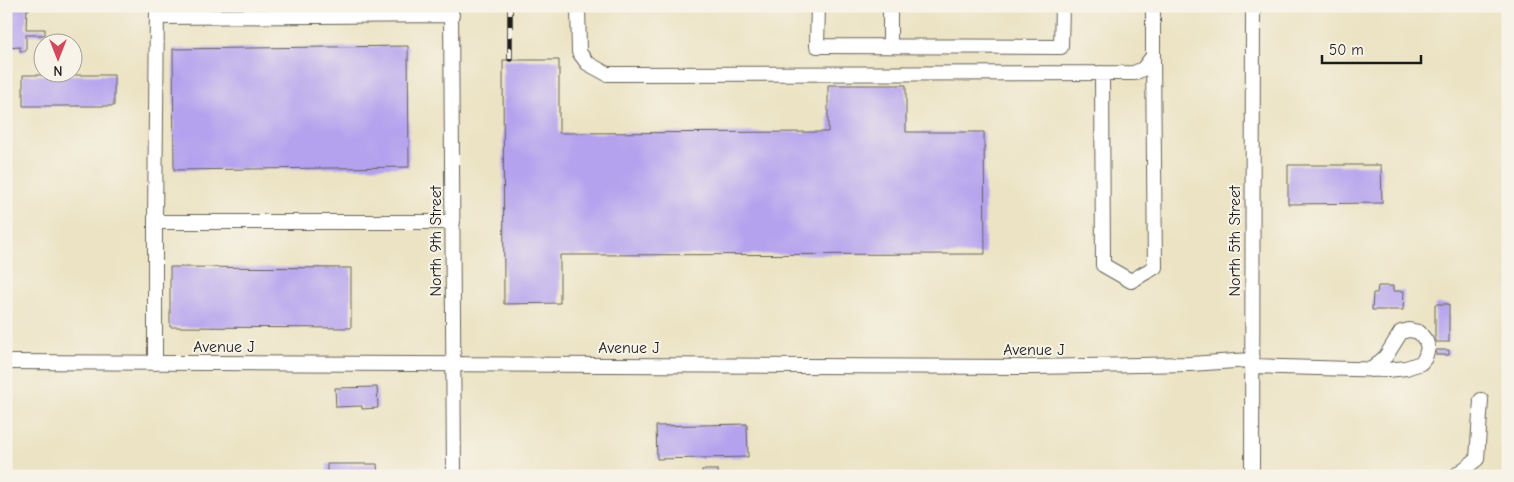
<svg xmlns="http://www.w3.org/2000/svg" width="1514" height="482" viewBox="0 0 1514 482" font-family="'Comic Neue',sans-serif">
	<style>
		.building { fill: #b4a2ee }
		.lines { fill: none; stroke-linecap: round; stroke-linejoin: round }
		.minor-casing { stroke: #656257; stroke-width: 16 }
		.minor { stroke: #fff; stroke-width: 14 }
		.rail-casing { stroke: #1c1c1c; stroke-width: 5.5 }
		.rail { stroke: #f7f3e8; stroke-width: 4; stroke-dasharray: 11; stroke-linecap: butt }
		.labels { text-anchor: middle; stroke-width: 4; stroke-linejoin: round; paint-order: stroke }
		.street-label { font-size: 16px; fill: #1c1c1c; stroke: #f7f3e8 }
	</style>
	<rect width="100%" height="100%" fill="#f7f3e8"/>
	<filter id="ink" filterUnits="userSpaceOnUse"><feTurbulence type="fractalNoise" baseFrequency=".02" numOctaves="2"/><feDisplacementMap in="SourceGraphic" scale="10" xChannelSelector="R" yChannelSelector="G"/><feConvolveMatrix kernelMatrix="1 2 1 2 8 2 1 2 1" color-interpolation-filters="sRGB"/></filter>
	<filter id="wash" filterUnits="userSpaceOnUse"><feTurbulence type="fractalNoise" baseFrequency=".0096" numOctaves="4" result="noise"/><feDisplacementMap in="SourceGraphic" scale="20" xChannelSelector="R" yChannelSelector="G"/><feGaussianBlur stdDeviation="1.12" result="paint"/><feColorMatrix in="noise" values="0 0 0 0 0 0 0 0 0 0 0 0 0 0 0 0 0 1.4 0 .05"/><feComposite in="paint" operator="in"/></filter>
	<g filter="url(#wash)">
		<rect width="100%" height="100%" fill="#ece3c4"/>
		<g id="blocks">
			<!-- building -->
			<path class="building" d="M6,6H30V9H27L26,29H45V35H26V51H20V47L6,48Z
				M408,46L409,167L174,170L173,49Z
				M503,60H559V133L828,132V85H906V132H984L985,254L560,255V303L504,304Z
				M53,72H59V75H114V106H23V75H53Z
				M1288,165H1381L1382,203L1288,204Z
				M170,267L351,268V328L170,327Z
				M1378,286H1393V291H1404L1403,310H1372L1373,293H1377Z
				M1435,304H1449V342H1435Z
				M1436,350H1449V355H1436Z
				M377,387L378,408L362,409V406L336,407L335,388Z
				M747,424L748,457L657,459L656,426Z
				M327,464H377L378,476H327Z
				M702,470H718V476H703Z"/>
		</g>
	</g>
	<g filter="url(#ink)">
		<use href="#blocks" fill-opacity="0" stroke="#656257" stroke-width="1"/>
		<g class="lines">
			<defs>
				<path id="minor" d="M451,6L454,476
					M578,6L579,52L587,63L607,74L1134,73L1143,69L1153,56V6
					M818,6L817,46L1061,47L1062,6
					M890,6V46
					M157,17L452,15
					M1102,73L1103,265L1131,281L1155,267L1153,56
					M155,222L157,6
					M6,362L1033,367L1190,364L1251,360
					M155,363V222H453
					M1251,366L1388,370L1406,368L1421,363L1425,358L1428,348L1426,341L1419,332L1409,330L1401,332L1386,356L1371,370
					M1252,476L1253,6
					M1455,476L1477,459L1481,400"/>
			</defs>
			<!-- minor casing -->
			<use href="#minor" class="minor-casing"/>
			<!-- minor -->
			<use href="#minor" class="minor"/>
			<defs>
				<path id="rail" d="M510,59V6"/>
			</defs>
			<!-- rail casing -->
			<use href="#rail" class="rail-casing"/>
			<!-- rail -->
			<use href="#rail" class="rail"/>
		</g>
	</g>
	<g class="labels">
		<!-- street labels -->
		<g class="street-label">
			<text transform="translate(435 241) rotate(-90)" y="6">North 9th Street</text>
			<text transform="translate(1234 241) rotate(-90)" y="6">North 5th Street</text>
			<text x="224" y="352">Avenue J</text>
			<text x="629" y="353">Avenue J</text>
			<text x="1034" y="355">Avenue J</text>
		</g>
	</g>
	<!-- margin -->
	<rect width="1514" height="482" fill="none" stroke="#f7f3e8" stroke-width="25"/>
	<!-- north arrow -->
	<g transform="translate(58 58) rotate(180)"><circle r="24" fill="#f7f3e8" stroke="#9f9d96"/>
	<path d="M0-4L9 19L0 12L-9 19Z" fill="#d1495b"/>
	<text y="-8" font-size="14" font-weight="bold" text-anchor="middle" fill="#1c1c1c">N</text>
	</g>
	<!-- scale -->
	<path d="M1322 55v8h99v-8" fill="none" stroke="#1c1c1c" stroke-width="2.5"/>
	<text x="1329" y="55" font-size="15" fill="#1c1c1c" stroke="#f7f3e8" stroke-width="4" paint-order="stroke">50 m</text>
</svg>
